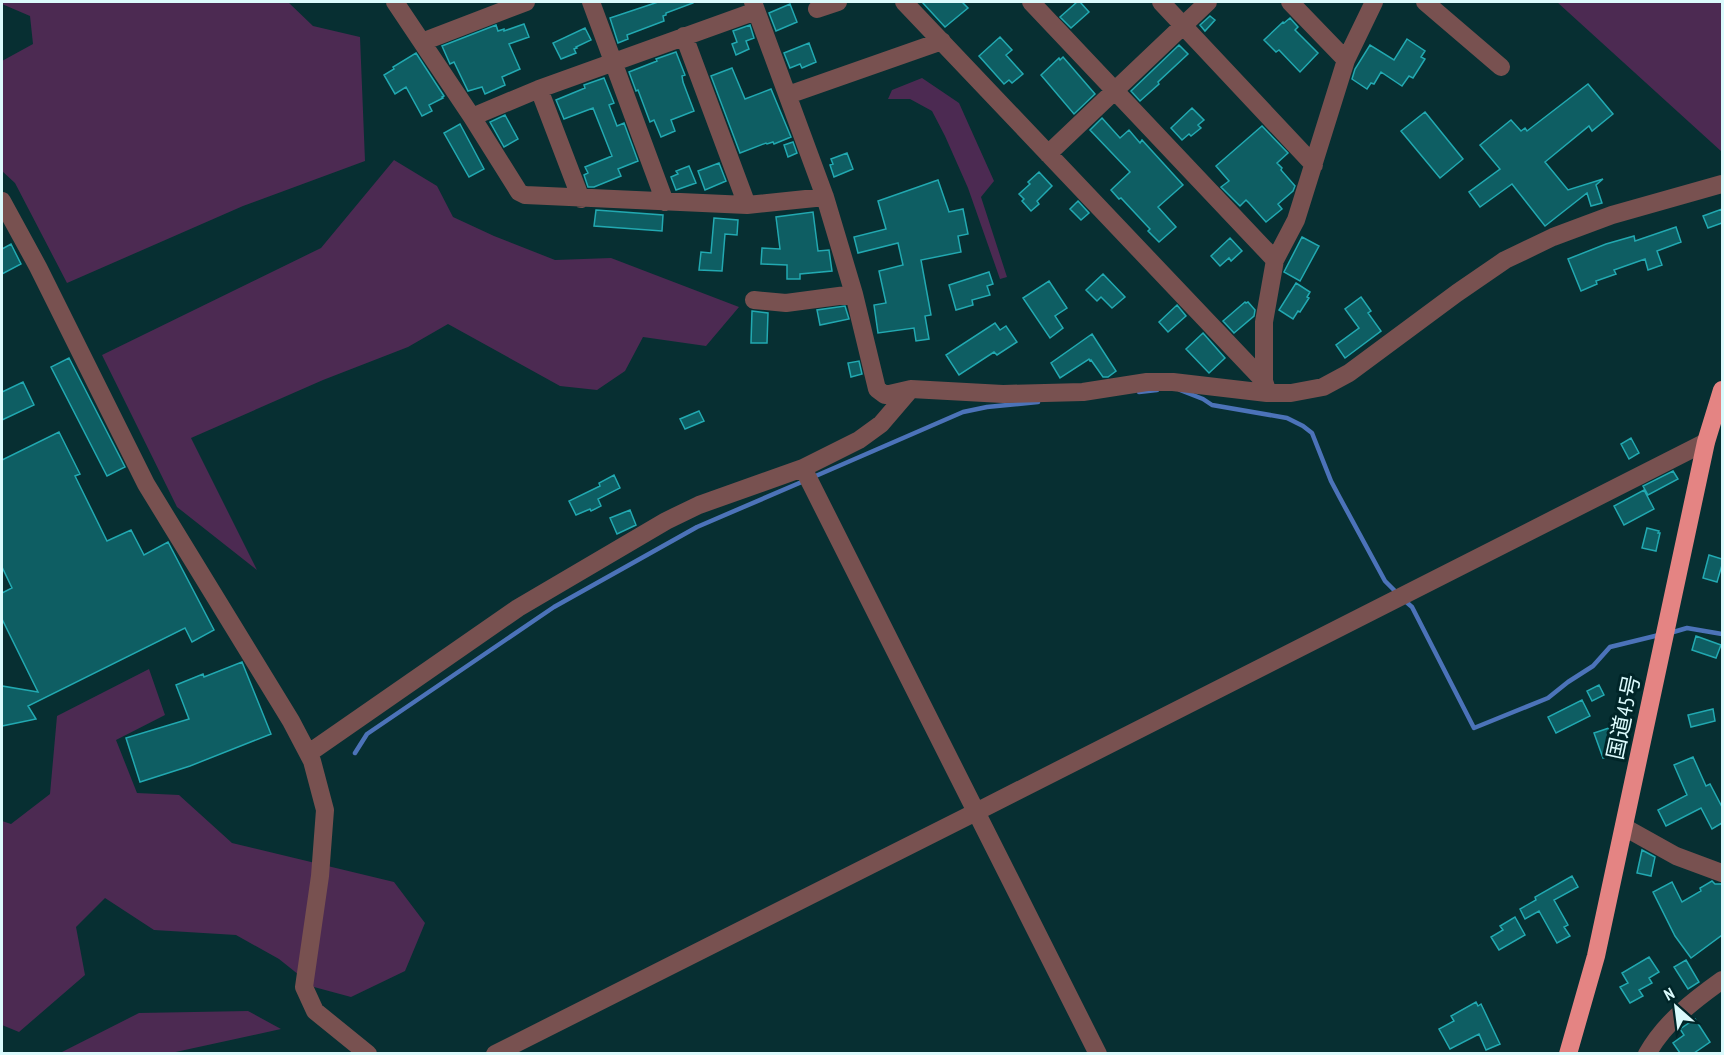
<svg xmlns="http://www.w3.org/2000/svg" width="1724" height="1055" viewBox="0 0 1724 1055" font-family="'PT Sans Narrow','Noto Sans JP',sans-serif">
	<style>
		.green { fill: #4c2a52 }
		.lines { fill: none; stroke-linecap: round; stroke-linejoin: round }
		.stream { stroke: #4c73b9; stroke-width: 4.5 }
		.building { fill: #0e5e63; stroke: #22a9b1; stroke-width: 1.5 }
		.minor { stroke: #785150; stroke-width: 18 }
		.highway { stroke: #e48483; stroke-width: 18 }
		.labels { text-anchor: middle; stroke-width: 6; stroke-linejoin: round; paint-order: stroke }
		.street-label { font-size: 22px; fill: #dbfafc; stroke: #002528 }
	</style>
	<rect width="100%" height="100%" fill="#072f32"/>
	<!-- green -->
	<path class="green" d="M2,2H288L313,26L360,37L365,161L243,206L67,283L15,183L2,171V61L33,44L30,16L2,4Z
		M1557,2H1722V152Z
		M922,78L959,103L994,181L981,197L1007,277L1000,279L968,188L945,136L932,111L910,99H888L892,90Z
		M394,160L437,186L453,217L494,236L555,260L611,258L739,307L706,346L643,337L625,371L597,390L560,386L448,324L408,347L323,380L191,438L257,570L177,507L102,355L321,248Z
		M149,669L165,715L116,740L137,793L179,795L232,843L394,882L425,923L405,971L351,997L314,987L279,959L236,935L154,930L105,898L76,927L85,975L19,1032L2,1025V821L11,824L50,794L57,716Z
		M248,1011L281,1029L171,1053H60L139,1013Z"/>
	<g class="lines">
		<!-- stream -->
		<path class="stream" d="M1180,390L1203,399L1212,405L1287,418L1303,426L1312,433L1331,481L1340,498L1385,581L1398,594
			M1139,392L1157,390
			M811,478L963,412L987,407L1038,402
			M1404,600L1412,607L1474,728L1548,698L1568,682L1593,666L1610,647L1659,635
			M1670,633L1687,628L1722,634
			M355,753L367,734L554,607L697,527L804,481"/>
	</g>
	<!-- building -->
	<path class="building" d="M658,2H693V3L666,13V15L663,16L664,21L627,35L628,39L618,43L610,18Z
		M922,2H962L968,8L945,27Z
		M1077,2H1080L1089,12L1071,28L1060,17Z
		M790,4L797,22L776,31L769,13Z
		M1210,16L1215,20L1205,31L1200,25Z
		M1290,18L1298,27L1295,30L1318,53L1300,72L1279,50L1276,52L1264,40L1283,22L1284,23Z
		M524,24L529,37L509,44L520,69L502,77L505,85L485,94L482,87L468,91L454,62L450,64L442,46L496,25L498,31L504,29V31Z
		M750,25L754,38L746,41L749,49L736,55L732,44L737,42L733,31Z
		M585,28L591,40L576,47L577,48L574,49L576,53L561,59L553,43Z
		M1000,37L1012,50L1006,55L1023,74L1012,83L1009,80L1004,84L979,56Z
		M1407,39L1425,51L1421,57L1425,59L1413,78L1409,76L1402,86L1381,72L1374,84L1371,83L1367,89L1352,79L1355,69L1370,45L1394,60Z
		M809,43L816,62L802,68L800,64L790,68L784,53Z
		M1179,45L1188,54L1158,82L1159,84L1140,101L1131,91Z
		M676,52L685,75L682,76L683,82L694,111L671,120L675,131L661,137L654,120L650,122L638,90L636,91L629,72L657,61L656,59Z
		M416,53L444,96L442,97L443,98L429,105L432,111L422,116L406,87L395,94L384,75L394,69L393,67Z
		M1063,57L1095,94L1074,114L1041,75L1059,58L1060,60Z
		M732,68L745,99L771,89L791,137L774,144L773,142L767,144L766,143L740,153L711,76Z
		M604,78L614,103L609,105L617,126L624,123L638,161L618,169L621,176L594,187H588L584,175L588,173L585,167L612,156L593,108L564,119L556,100L585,88L584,85Z
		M1588,84L1613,114L1592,131L1589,126L1545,162L1568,190L1603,179L1596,185L1602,203L1591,206L1587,193L1545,226L1512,184L1480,207L1469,192L1500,169L1480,145L1511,120L1521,131L1525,128L1527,131Z
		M1192,108L1204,120L1198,125L1201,128L1191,136L1189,134L1182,140L1171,128Z
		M1425,112L1463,159L1440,178L1401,131Z
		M505,115L518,139L504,147L490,122Z
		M1102,118L1120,138L1129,130L1140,143L1142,140L1183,185L1158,207L1176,227L1159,242L1148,231L1150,229L1121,198L1119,199L1111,190L1130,172L1090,130Z
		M460,124L484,169L469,177L444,133Z
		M1262,126L1288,153L1277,163L1282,168L1281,170L1295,186L1293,191L1278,204L1282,209L1266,222L1249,203L1246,200L1240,206L1221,187L1229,181L1216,166Z
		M793,142L797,153L788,157L784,145Z
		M847,153L853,169L834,177L830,165L833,164L831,159Z
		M719,163L726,181L705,190L698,171Z
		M689,166L696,183L676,190L671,177L678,174L676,171Z
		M1039,172L1052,186L1037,201L1039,204L1031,211L1022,201L1024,199L1019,194L1030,184L1028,182Z
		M938,180L949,212L963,209L968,234L958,236L961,252L921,260L931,315L925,316L929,339L916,341L914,328L878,333L874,305L886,303L879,271L903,265L898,243L858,253L854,237L886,229L878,201Z
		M1078,201L1089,213L1081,220L1070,209Z
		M1722,209V223L1708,228L1703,216Z
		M596,210L663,215L662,231L594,226Z
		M813,212L818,251L829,250L832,271L800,274V279H787V265L761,264L762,248L780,249L776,217Z
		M714,218L738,220L737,235L725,234L722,271L699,270L701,252L711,253Z
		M1676,227L1681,242L1657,251L1662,265L1648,270L1645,259L1614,270L1616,274L1596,281L1597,284L1581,291L1568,259L1606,244L1634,236L1635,241Z
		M1302,237L1319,246L1300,281L1284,272Z
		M1230,238L1242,251L1231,261L1229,258L1220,266L1211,256Z
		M11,244L21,264L2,274V249Z
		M989,272L993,284L987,286L990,295L972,300L973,305L956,310L949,285Z
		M1103,274L1125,297L1112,308L1101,297L1097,301L1086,290Z
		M1049,281L1067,308L1055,316L1063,328L1050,338L1023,298Z
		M1296,283L1310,292L1307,297L1309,298L1300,312L1298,311L1293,319L1279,310Z
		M1361,297L1371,311L1368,313L1381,331L1345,358L1336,345L1359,328L1345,309Z
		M1245,302L1246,303L1248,302L1255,310L1254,316L1234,333L1223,321Z
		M1177,305L1186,316L1168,332L1159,322Z
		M845,306L849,319L820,325L817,310Z
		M752,311L768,313L767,343H751Z
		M995,323L1000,330L1006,326L1017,342L997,355L994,352L959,375L946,355Z
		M1203,333L1225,358L1209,373L1186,349Z
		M1092,334L1116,371L1108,377H1103L1091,360L1090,361L1089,359L1060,378L1051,363Z
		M69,358L125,467L107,476L51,367Z
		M859,361L862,374L851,377L848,363Z
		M23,382L34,405L2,420V392Z
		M699,411L704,421L685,429L680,419Z
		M59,432L80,474L75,476L107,541L131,530L144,555L168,542L214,630L192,642L185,628L28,706L36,719L2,726V686L38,692L2,619V593L12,588L2,567V460Z
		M1631,438L1639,453L1629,459L1621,444Z
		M1673,471L1678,479L1648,495L1643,486Z
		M614,475L620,488L598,499L601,506L591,511L590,509L576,515L569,501L600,486L599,483Z
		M1644,490L1654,509L1624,525L1614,506Z
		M630,510L636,525L617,534L610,518Z
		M1647,528L1659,531L1658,533H1660L1656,551L1642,548Z
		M1709,555L1722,559V565L1717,582L1703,578Z
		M1696,636L1721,645L1716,658L1692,650Z
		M242,662L271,734L190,766L140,782L126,738L189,719L176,685L203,674L204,677Z
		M1599,685L1604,695L1592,701L1587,691Z
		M1582,700L1590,716L1556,733L1548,717Z
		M1713,709L1715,721L1691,727L1688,715Z
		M1609,728L1617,753L1603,758L1594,733Z
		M1693,757L1706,786L1710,784L1722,807V823L1712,829L1701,808L1666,826L1658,810L1687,795L1674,765Z
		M1642,850L1655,857L1651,876L1637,873Z
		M1572,876L1578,887L1554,900L1568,925L1564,927L1570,936L1557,943L1539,911L1525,919L1520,909L1536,900L1535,897Z
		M1712,881L1715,884H1722V935L1691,958L1675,936L1653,892L1672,882L1682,902L1701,891L1700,888Z
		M1515,917L1525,935L1499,950L1491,937L1503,930L1500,926Z
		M1649,957L1659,972L1649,978L1652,983L1639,990L1643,996L1630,1003L1620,987L1628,983L1622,973Z
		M1686,960L1699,982L1688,989L1674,967Z
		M1476,1002L1478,1006L1481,1004L1500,1044L1486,1050L1479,1034L1450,1049L1439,1029L1454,1021L1451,1016Z
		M1695,1019L1710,1042L1694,1053H1680L1673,1043L1684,1035L1680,1029Z"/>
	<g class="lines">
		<!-- minor -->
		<path class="minor" d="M395,2L472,117L519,192L525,195L747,205L825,197
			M591,2L665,202
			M753,2L825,197L854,294L877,389L885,395L911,389L1003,394L1083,392L1147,382H1173L1267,393H1291L1323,387L1349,373L1457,293L1505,260L1553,237L1612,215L1722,184
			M904,2L1264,381
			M1031,2L1275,260
			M1161,2L1314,165
			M1290,2L1346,60
			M1425,2L1501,67
			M817,9L838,2
			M684,36L747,205
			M422,42L526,2
			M539,89L581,199
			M788,95L942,41
			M472,117L539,89L756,11
			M1048,154L1208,2
			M2,201L38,267L146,484L291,721L312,761L325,810L320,876L304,987L315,1011L368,1054
			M754,300L786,303L854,294
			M1266,387L1264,381V322L1275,260L1296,220L1346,60L1374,2
			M803,468L1098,1054
			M309,753L518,608L666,521L699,505L803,468L859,440L881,424L911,389
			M1624,827L1676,856L1722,873
			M495,1054L976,812L1706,442
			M1647,1054C1665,1022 1694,1000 1722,980"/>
		<!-- highway -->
		<path class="highway" d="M1568,1054L1596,956L1706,442L1722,390"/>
	</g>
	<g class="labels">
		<!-- street labels -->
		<g class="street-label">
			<text transform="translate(1623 717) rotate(-78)" y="8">国道45号</text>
		</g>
	</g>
	<!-- border -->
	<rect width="1724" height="1055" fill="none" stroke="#dbfafc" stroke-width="6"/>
	<!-- north arrow -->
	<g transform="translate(1676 1007) rotate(332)" stroke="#002528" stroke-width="4.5" paint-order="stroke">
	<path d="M0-4.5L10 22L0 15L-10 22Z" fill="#dbfafc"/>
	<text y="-9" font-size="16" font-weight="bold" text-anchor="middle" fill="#dbfafc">N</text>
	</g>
</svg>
